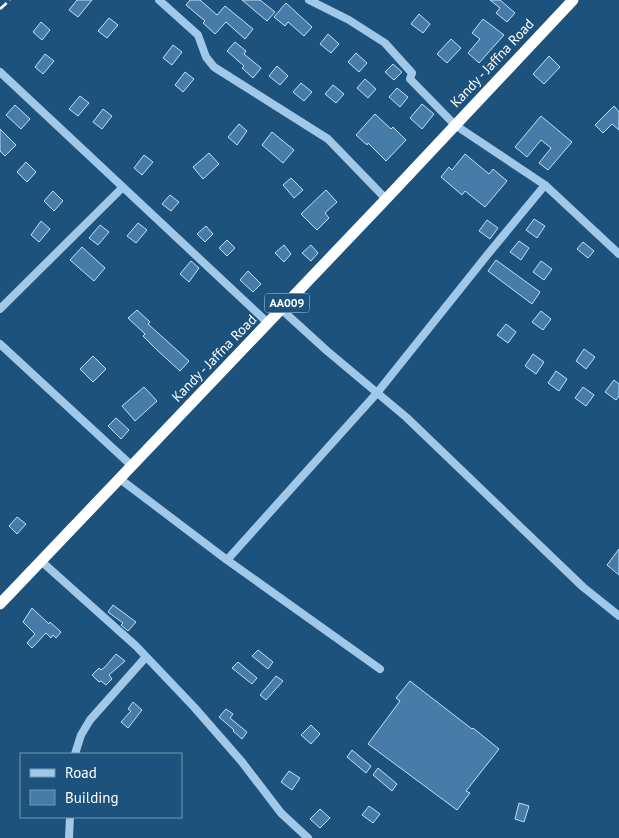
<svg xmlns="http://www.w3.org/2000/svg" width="619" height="838" viewBox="0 0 619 838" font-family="'PT Sans',sans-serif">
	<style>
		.building { fill: #467ca7; stroke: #c4e0f6 }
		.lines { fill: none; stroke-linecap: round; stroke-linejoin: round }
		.minor { stroke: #a0c8e8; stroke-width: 8 }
		.highway { stroke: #fff; stroke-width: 11 }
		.rail { stroke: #fff; stroke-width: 2.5; stroke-dasharray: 9 4; stroke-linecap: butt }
		.labels { text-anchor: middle; stroke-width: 4; stroke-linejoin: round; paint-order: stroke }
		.shield { fill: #1d527d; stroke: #bbcbd8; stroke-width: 1 }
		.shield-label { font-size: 12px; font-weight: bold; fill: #fff }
		.street-label { font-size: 14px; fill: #fff; stroke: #1d527d }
	</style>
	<rect width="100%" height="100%" fill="#1d527d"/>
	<!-- building -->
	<path class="building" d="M77,0H92L78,17L69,10Z
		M190,0H200L217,15L225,6L253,29L245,39L226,22L215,34L203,23L205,21L186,5Z
		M242,0H260L275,12L267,21Z
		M490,0H500L515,13L507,22L496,13L500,8Z
		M286,3L312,27L304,36L288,22L285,26L274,17Z
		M419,14L430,24L423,33L411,24Z
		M109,18L118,25L107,38L98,31Z
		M483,19L504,35L479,63L468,53L480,39L472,33Z
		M41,22L50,30L42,40L33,32Z
		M328,34L339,44L331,53L320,44Z
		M451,39L461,48L447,63L437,54Z
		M235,42L246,51L244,54L261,68L253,78L242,68L244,66L227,51Z
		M173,45L182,52L172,65L163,58Z
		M356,53L367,63L359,72L348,62Z
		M45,54L54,61L43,74L35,67Z
		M549,56L560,67L544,84L533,74Z
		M393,64L402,72L394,80L385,72Z
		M277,66L288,76L280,85L269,76Z
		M185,72L194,79L183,92L175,85Z
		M365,79L376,89L368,98L357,88Z
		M301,83L312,92L304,101L293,92Z
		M333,85L344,94L336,103L325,94Z
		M397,88L408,97L400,107L389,97Z
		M80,96L89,103L78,116L69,109Z
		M422,104L434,114L422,129L410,118Z
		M15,105L30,119L21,129L6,115Z
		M614,106L619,112V130L612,124L603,133L595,125Z
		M103,109L112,116L102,129L93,122Z
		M375,114L391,129L393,127L406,140L386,161L368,143L367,145L356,135Z
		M541,116L572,142L548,170L539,163L551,148L541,140L527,157L515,147Z
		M239,124L247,131L237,145L228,137Z
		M0,129L16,145L5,156L0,151Z
		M272,132L294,150L283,163L262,145Z
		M209,153L219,164L203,179L193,167Z
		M465,154L489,174L493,169L507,181L485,207L465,191L462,195L441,177L449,167L452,170Z
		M144,155L153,162L142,175L134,168Z
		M26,162L36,172L27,182L17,172Z
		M291,178L303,190L294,198L283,185Z
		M326,190L337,202L325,213L329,218L317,230L301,214Z
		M53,191L63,201L54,211L44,201Z
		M170,195L179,202L171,211L162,204Z
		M534,219L545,226L537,238L526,230Z
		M487,220L498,228L490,239L479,231Z
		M41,221L50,229L39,242L31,235Z
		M138,223L147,230L136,243L127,236Z
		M100,225L109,232L98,245L89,238Z
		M206,226L213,234L205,242L197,234Z
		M227,240L235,248L227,256L219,248Z
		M519,241L529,248L521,260L510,252Z
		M583,242L594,251L588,258L577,249Z
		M284,245L291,254L284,262L275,253Z
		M311,245L318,253L311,261L302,253Z
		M82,247L105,268L94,281L70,260Z
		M496,260L540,292L532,304L488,271Z
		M191,261L199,268L189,282L180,274Z
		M541,261L552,269L544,280L533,272Z
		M248,271L261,284L253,292L240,280Z
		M137,310L150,322L148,324L189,361L180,371L157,350L143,336L145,334L128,318Z
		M541,311L551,319L543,330L532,322Z
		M506,324L516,332L508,343L497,335Z
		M584,349L595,357L586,369L576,361Z
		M533,354L544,362L536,374L525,366Z
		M93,356L106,369L93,382L80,369Z
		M556,371L567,379L559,391L548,383Z
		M614,380L619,384V396L616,400L605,392Z
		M144,387L157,401L135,421L122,406Z
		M583,387L594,395L586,406L575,398Z
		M116,418L129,430L121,439L108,426Z
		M17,517L26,524L17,534L9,526Z
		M619,549V575L607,565Z
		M113,605L136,622L128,631L121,625L123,623L108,612Z
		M32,608L49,624L50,622L61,632L56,638L53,635L51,638L46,633L32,648L27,643L35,634L23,622Z
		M258,650L273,662L268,669L252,656Z
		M116,654L125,661L109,675L112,679L106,685L101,681L99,682L92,675L99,668L101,670L105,667Z
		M238,662L257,678L252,684L232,668Z
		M276,676L283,681L266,700L260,695Z
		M410,681L472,729L473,728L499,749L466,791L470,793L457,810L368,744L400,701L396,698Z
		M133,702L142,710L128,728L121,722L131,711L128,709Z
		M226,709L233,714L230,718L247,732L242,739L233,731L234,730L219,717Z
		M311,725L320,734L311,744L301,735Z
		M352,750L371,766L366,773L347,757Z
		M378,768L397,784L392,791L373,775Z
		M289,771L300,778L292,790L281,782Z
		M519,803L529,806L524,822L515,819Z
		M369,806L380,814L373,823L362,815Z
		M320,809L330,818L320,828L310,819Z"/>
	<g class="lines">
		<!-- minor -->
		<path class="minor" d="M159,0L198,35L206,57L214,67L328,139L386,199
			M309,0L349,20L385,43L412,73L410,79L455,125L545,185L619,254
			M0,72L268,323
			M0,309L123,187
			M281,309L326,350L406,417L583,587L619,616
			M0,344L132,466
			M120,479L227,560L380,669
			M227,560L377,393L488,254L545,185
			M41,561L136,646L194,707L242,762L281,813L308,838
			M75,754L81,735L90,720L145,658
			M69,838L70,817"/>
		<!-- highway -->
		<path class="highway" d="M0,604L386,199L573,0"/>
		<!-- rail -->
		<path class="rail" d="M0,9L10,0"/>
	</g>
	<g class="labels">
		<!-- shield labels -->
		<rect class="shield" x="264.5" y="293.5" width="45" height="19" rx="4"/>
		<g class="shield-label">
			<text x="287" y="307">AA009</text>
		</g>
		<!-- street labels -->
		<g class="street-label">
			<text transform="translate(492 63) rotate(-47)" y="5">Kandy - Jaffna Road</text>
			<text transform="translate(214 358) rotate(-46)" y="5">Kandy - Jaffna Road</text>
		</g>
	</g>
	<!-- legend -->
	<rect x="20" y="753" width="162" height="65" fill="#1d527d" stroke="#7797b1"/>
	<rect x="30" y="769" width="25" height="8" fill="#a0c8e8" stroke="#7797b1"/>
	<text x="65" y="778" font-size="15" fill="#ffffff">Road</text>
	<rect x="30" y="790" width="25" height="15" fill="#467ca7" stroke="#7797b1"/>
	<text x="65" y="803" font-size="15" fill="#ffffff">Building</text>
</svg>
